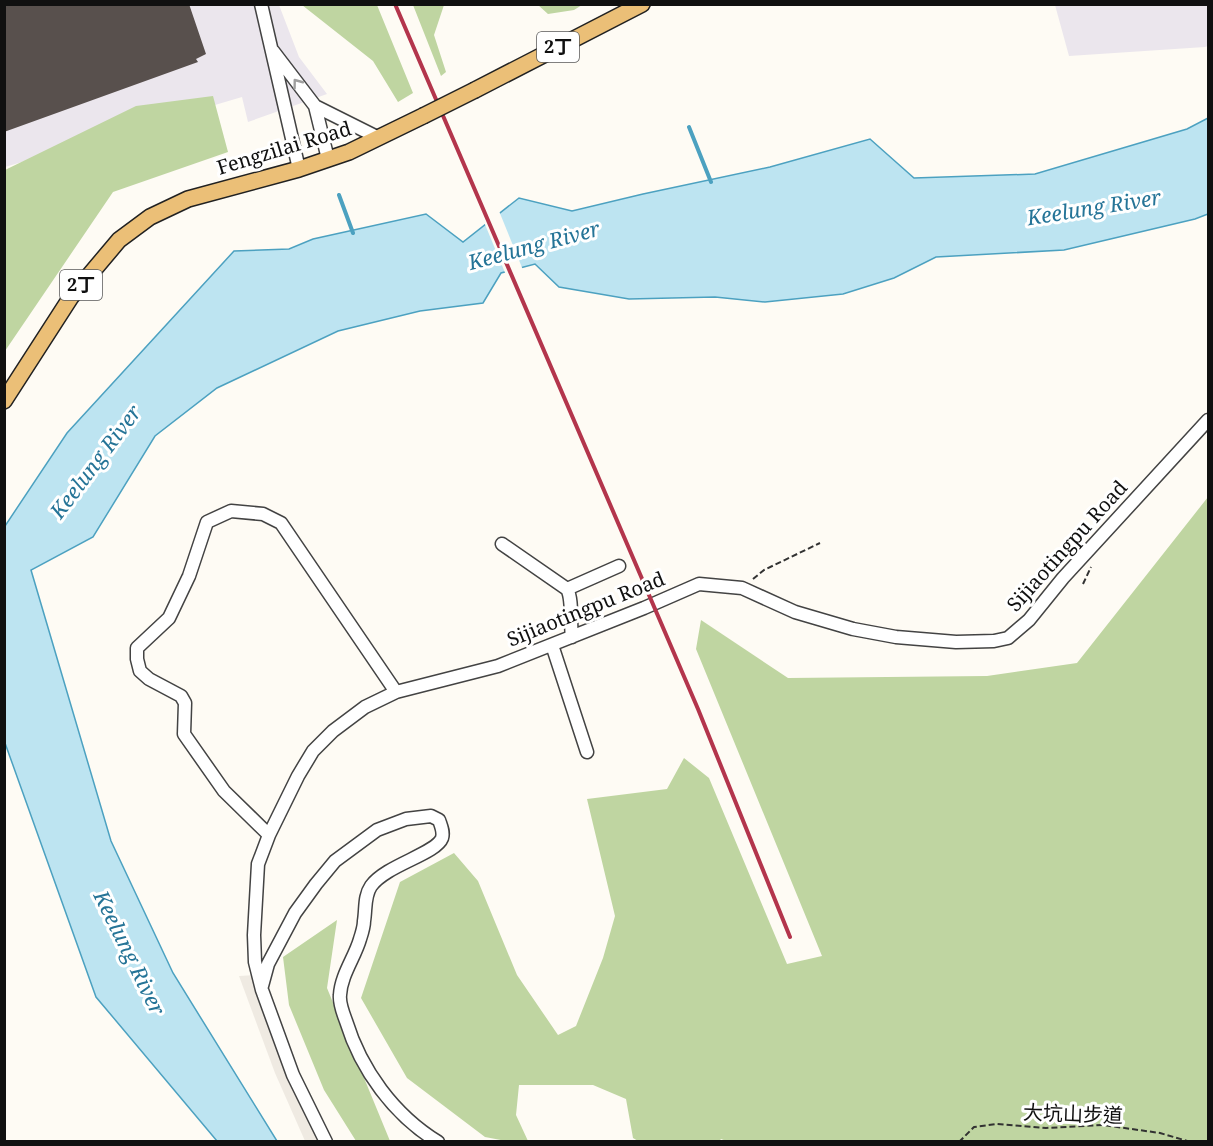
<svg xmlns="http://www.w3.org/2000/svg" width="1213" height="1146" viewBox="0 0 1213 1146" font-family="'Noto Serif','Noto Sans TC',serif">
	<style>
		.industrial { fill: #ebe6ed }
		.forest { fill: #bfd5a1 }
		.plaza { fill: #efeae2 }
		.water { fill: #bde4f1; stroke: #4ca1c0; stroke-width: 1.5 }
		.pier { fill: #fefbf4 }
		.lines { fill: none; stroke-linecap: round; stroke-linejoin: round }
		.stream { stroke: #4ca1c0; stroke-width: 4 }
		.building { fill: #58504d }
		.minor-casing { stroke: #434343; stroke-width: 15 }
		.major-casing { stroke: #212121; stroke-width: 18 }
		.path { stroke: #323232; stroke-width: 2; stroke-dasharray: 6 3; stroke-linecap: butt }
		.minor { stroke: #fff; stroke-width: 12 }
		.major { stroke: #ebbf77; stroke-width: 15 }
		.rail { stroke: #b3354c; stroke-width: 4 }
		.major-bridge-casing { stroke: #212121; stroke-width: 18; stroke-linecap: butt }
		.major-bridge { stroke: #ebbf77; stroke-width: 15 }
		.oneway { stroke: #9f9f9f }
		.labels { text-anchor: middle; stroke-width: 6; stroke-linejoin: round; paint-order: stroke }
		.shield { fill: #fff; stroke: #585858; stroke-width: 1.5 }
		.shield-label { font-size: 18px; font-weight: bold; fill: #101010 }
		.street-label { font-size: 20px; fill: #101010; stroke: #fff }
		.water-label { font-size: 21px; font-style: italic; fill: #257497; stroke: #fff }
	</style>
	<rect width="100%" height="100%" fill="#fefbf4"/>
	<!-- industrial -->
	<path class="industrial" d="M5,5H279L299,57L327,94L248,122L242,97L5,167Z
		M1055,5H1208V46L1205,47L1069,56Z"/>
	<!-- forest -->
	<path class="forest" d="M302,5H377L413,93L398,102L373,61Z
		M413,5H444L434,35L446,72L441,76Z
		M538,5H582L574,10L548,14Z
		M213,96L228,152L113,192L5,351V170L136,106Z
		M1208,497V1141L729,1142L721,1139L719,1142L638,1141L633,1138L626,1099L593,1085H519L516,1115L528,1141H506L485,1137L407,1078L361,998L400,882L454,853L478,881L517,975L558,1035L576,1026L603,958L615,916L587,799L667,789L684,758L709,778L787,964L822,956L696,649L701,620L788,678L987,676L1077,663Z
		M337,920L327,988L390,1141H356L324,1090L289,1005L283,957Z"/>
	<!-- plaza -->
	<path class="plaza" d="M258,975L326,1141H305L275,1073L239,976Z"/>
	<!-- water -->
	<path class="water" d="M1208,118V214L1195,219L1064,250L936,257L894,278L843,294L765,302L715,297L629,299L559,287L535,264L501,273L483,303L420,311L338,331L217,388L155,436L93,537L31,570L111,841L173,973L277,1141H217L96,997L5,743V526L67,433L234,251L289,249L313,239L426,214L463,242L519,198L572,211L643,194L770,167L870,139L914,178L1035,174L1187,129Z"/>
	<!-- pier -->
	<path class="pier" d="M499,211L523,270L506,275L484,222Z"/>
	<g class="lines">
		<!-- stream -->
		<path class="stream" d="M689,127L711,182
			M339,195L353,233"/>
	</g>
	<!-- building -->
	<path class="building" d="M4,4H189L206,54L196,59L198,62L4,132V103H6L4,98Z"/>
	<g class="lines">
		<defs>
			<path id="minor" d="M261,4L299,169
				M273,51L315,106L379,138
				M315,106L328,159
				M502,544L567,589C573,599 570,624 572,637
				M567,589L619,566
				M552,645L587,752
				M269,835L224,791L184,734L185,703L181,696L149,679L140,671L137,659V648L169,618L189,576L207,522L231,511L263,514L281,523L396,692
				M262,986L268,964L295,913L316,884L335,861L377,830L406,819L431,816L439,820C441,826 444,832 442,838C436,854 386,865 371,886C364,896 366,909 364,921C364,927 362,933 360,939C355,957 341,975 340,995C339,1003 343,1013 346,1021C361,1070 394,1115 438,1142
				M326,1142L293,1075L262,990L255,962L254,935L258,864L269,835L298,776L313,751L333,731L365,707L396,692L498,666L644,608L699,584L742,588L795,612L853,629L896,637L956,642L994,641L1008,638L1029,620L1063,578L1208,420"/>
			<path id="major" d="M475,90L642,4
				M4,401L71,297L119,240L150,217L188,199L299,169L349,152L423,116"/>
		</defs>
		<!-- minor casing -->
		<use href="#minor" class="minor-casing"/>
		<!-- major casing -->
		<use href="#major" class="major-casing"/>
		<!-- path -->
		<path class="path" d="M753,579L764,570L820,543
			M1083,584L1091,567
			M959,1142L974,1127L997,1124L1046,1128L1103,1125L1160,1133L1191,1142"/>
		<!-- minor -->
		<use href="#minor" class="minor"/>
		<!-- major -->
		<use href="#major" class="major"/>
		<!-- rail -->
		<path class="rail" d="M395,4L698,709L790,937"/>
		<defs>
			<path id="major-bridge" d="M423,116L475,90"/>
		</defs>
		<!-- major-bridge casing -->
		<use href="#major-bridge" class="major-bridge-casing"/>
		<!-- major-bridge -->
		<use href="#major-bridge" class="major-bridge"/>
	</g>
	<!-- one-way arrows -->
	<defs><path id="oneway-chevron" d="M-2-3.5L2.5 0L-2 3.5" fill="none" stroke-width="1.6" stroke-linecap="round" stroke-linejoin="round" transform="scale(1.5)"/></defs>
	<use class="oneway" href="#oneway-chevron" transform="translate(297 83) rotate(-127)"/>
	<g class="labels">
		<!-- shield labels -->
		<g class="shield">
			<rect x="537" y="32" width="42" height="30" rx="4.5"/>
			<rect x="60" y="270" width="42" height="30" rx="4.5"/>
		</g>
		<g class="shield-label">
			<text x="558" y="53">2丁</text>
			<text x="81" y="291">2丁</text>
		</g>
		<!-- street labels -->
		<g class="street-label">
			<text transform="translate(284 148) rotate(-17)" y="7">Fengzilai Road</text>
			<text transform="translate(1067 546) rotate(-48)" y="7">Sijiaotingpu Road</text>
			<text transform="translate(586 609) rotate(-22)" y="7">Sijiaotingpu Road</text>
			<text transform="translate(1073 1114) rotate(2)" y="7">大坑山步道</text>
		</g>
		<!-- water labels -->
		<g class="water-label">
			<text transform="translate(1094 208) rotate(-9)" y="7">Keelung River</text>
			<text transform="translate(534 246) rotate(-15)" y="7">Keelung River</text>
			<text transform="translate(96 462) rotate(-53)" y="7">Keelung River</text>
			<text transform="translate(129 953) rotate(64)" y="7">Keelung River</text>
		</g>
	</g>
	<!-- border -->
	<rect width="1213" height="1146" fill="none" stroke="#101010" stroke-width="12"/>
</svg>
